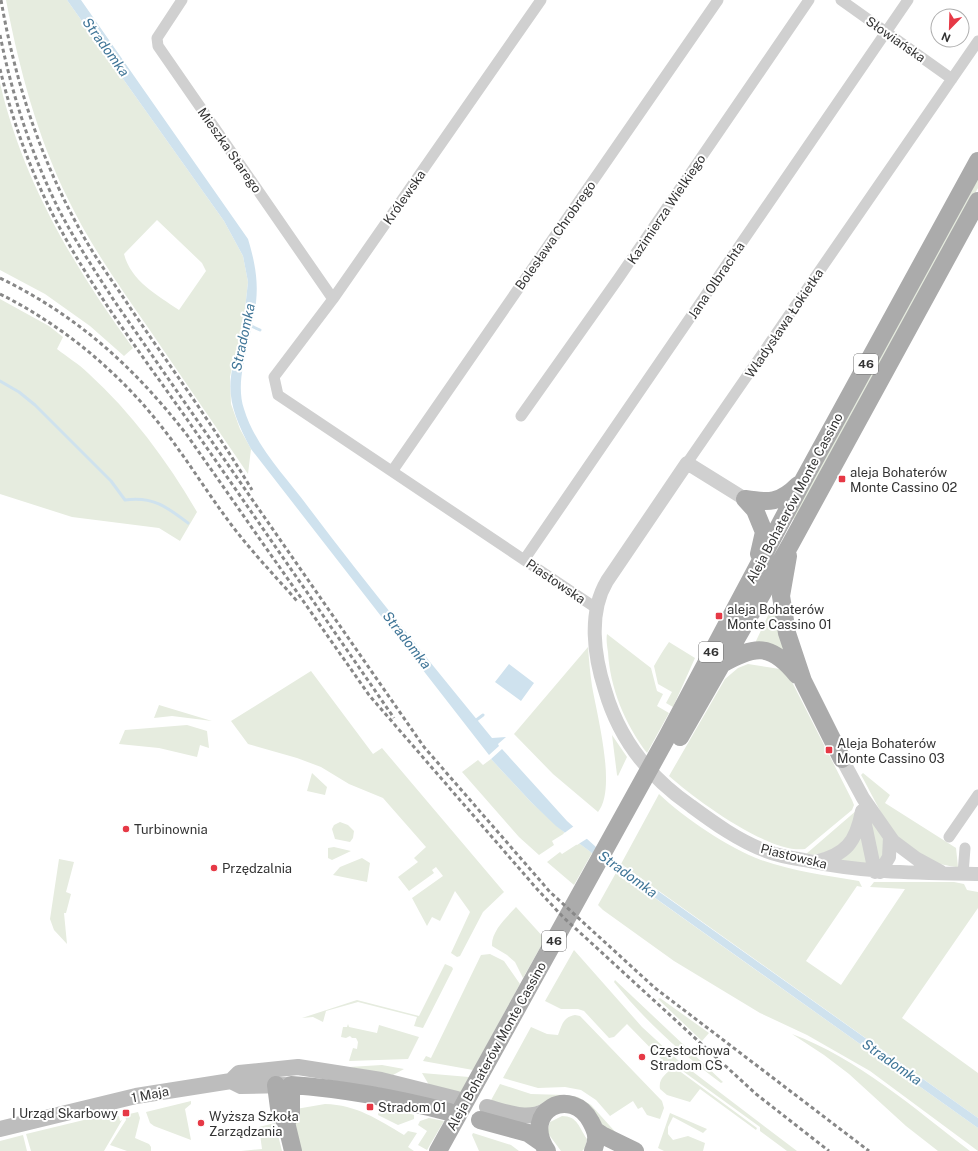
<svg xmlns="http://www.w3.org/2000/svg" width="978" height="1151" viewBox="0 0 978 1151" font-family="'Public Sans',sans-serif">
	<style>
		.green { fill: #e6ecdf; fill-rule: evenodd }
		.water { fill: #cfe2ee }
		.pier { fill: #fff }
		.lines { fill: none; stroke-linecap: round; stroke-linejoin: round }
		.stream { stroke: #cfe2ee; stroke-width: 3 }
		.minor { stroke: #d0d0d0; stroke-width: 11 }
		.tertiary { stroke: #d0d0d0; stroke-width: 14 }
		.secondary { stroke: #bdbdbd; stroke-width: 16 }
		.primary { stroke: #ababab; stroke-width: 18 }
		.rail { stroke: #888; stroke-width: 3; stroke-dasharray: 4 3; stroke-linecap: butt }
		.poi-dot { fill: #e63946; stroke: #fff; stroke-width: 1.5 }
		.labels { text-anchor: middle; stroke-width: 4; stroke-linejoin: round; paint-order: stroke }
		.shield { fill: #fff; stroke: #707070; stroke-width: 1 }
		.shield-label { font-size: 12px; font-weight: bold; fill: #333 }
		.street-label { font-size: 13px; fill: #333; stroke: #fff }
		.poi-label { font-size: 13px; fill: #333; stroke: #fff; text-anchor: start }
		.water-label { font-size: 14px; font-style: italic; fill: #3f7597; stroke: #fff }
	</style>
	<rect width="100%" height="100%" fill="#fff"/>
	<!-- green -->
	<path class="green" d="M6,0H67L224,221L243,256L248,282L242,336L234,358L230,377L231,404L240,429L251,449L248,474C215,426 182,377 149,329C120,287 90,245 68,199C37,136 19,68 6,0ZM157,220L202,263L206,271L179,310C157,295 131,281 124,254Z
		M0,83C23,182 74,267 133,348L124,356L90,326L45,294L0,270Z
		M978,173V188L796,520L791,518Z
		M0,299L49,326L63,337L57,349C67,357 79,364 88,373C132,413 168,462 197,512L180,541L159,528L72,517L0,494Z
		M776,604L784,650L757,645L756,641L772,607Z
		M607,634L651,668L657,691L663,694L657,706L669,713L647,753C625,724 610,688 608,652C607,646 606,639 607,634Z
		M669,642L695,658L673,707L666,703L672,692L658,684L654,666C659,657 664,649 669,642Z
		M588,647C589,660 590,673 592,686C597,715 617,789 598,812L553,774L514,734Z
		M748,664L780,669L789,676L852,800L854,805L852,810L805,849C769,854 696,800 669,776L725,679L738,668Z
		M311,671L373,754L382,748L504,892L483,912L460,956L457,957L451,953L470,912L455,891L440,921L432,917L427,926L412,898L443,876L436,867L432,870L434,873L409,891L398,877L418,862L414,858L426,847L383,798L349,784L321,767L297,758L248,744L231,721Z
		M159,705L212,721L172,716L154,718Z
		M187,725L207,731L209,748L200,745L197,757L159,748L119,744L125,730Z
		M612,735L627,757L618,776L617,775Z
		M491,759L531,802L565,833L552,841L554,845L539,855L519,837L462,772L478,760L483,765Z
		M312,773L327,787L325,795L307,791Z
		M863,773L890,795L885,803L956,848L958,867C946,867 915,857 906,849C890,833 873,796 861,775Z
		M659,794C684,818 729,848 761,860C792,871 827,876 859,881L862,887L857,886L806,961L841,985L905,889L870,887L874,882H954L964,884L967,890L978,892V908L902,1018L978,1073V1118L621,864Z
		M857,810L858,818L840,848L815,855L806,854Z
		M868,810L885,840L886,851L879,864Z
		M340,822L348,825L354,831L353,838L350,842L335,839L332,829L334,825Z
		M863,831L869,865L836,861Z
		M579,843L592,853L574,885L547,862L560,852L562,854Z
		M334,847L351,851L332,860L328,858V848Z
		M362,858L370,863L367,882L333,875L340,867Z
		M59,859L74,862L66,892L71,894L66,913H64L67,944L54,930L50,919Z
		M617,871L978,1128V1151L870,1071L807,1035L760,1013L674,961L603,910L598,905Z
		M516,907L545,939L523,978L515,962L507,955L492,946C491,931 507,917 516,907Z
		M574,950L642,1027L680,1062L797,1151H787L760,1131V1127L673,1064L669,1067L627,1024L614,1037L609,1038L584,1011L578,1009H561L545,1001Z
		M490,954L504,961L520,984L473,1070L423,1061L426,1056L431,1058L481,955Z
		M445,964L452,967L453,969L423,1028L414,1026L417,1017L358,1002L326,1011L323,1022L313,1017L302,1018L357,1000L419,1016Z
		M615,980L723,1082L721,1083C681,1053 645,1021 614,982Z
		M660,998L709,1033L702,1041L658,999Z
		M575,1015L580,1016L662,1101L664,1108L660,1119L647,1115L642,1107L638,1109L633,1101L610,1116L596,1100L581,1090L565,1087L538,1088L503,1078L531,1027L547,1034L558,1035C562,1025 563,1017 575,1015Z
		M348,1024L349,1027L377,1033L379,1025L419,1037L408,1059L349,1061L353,1048L357,1049L358,1042L356,1038H352L350,1036L346,1038L341,1037L343,1027H347Z
		M792,1034C857,1058 915,1109 970,1151H938L906,1126L849,1074L824,1055Z
		M382,1065L404,1069L393,1075L349,1067Z
		M674,1067L757,1128L756,1130L700,1089L690,1102L667,1095L660,1089C658,1078 667,1073 674,1067Z
		M422,1073L469,1077L460,1094L429,1085Z
		M500,1084L531,1094L565,1095L578,1097L591,1105L619,1136L645,1148L610,1133L602,1125L593,1109L582,1100L573,1097H554L535,1107L527,1109L490,1102Z
		M191,1101V1104L185,1109L191,1140L154,1126L150,1123L146,1112Z
		M325,1104C357,1105 377,1119 404,1135L408,1131L417,1133L408,1147L414,1151H301L294,1126L296,1109Z
		M379,1111H402L414,1115V1119L398,1125L378,1115Z
		M138,1112L140,1118L135,1138L149,1144L151,1147V1151H127L110,1145L126,1120L125,1115Z
		M670,1113L707,1129L703,1133L673,1117L668,1127V1134L673,1140L688,1136L705,1143L703,1151H664L658,1148Z
		M119,1116L120,1121L122,1120L104,1151H31L26,1134L88,1119Z
		M562,1116C578,1116 579,1128 587,1139L585,1148L582,1151H561L547,1132L550,1122Z
		M429,1118L444,1121L427,1150L418,1145L427,1131L418,1125L420,1121Z
		M275,1123L282,1151H241L262,1149L259,1127Z
		M473,1133L511,1145L519,1151H479L472,1135Z
		M23,1135L27,1151H0V1141Z"/>
	<!-- water -->
	<path class="water" d="M67,0H81L248,239C260,279 259,298 249,339L242,336L248,282L243,256L224,221Z
		M241,341L248,344C243,365 237,388 244,409C255,446 286,477 309,508C368,586 430,662 492,738L506,737L498,744L499,746L489,755L251,449C229,408 223,385 241,341Z
		M509,664L534,683L521,701L495,682Z
		M502,749L567,821L596,847L978,1118V1128L592,853L556,826L531,802L491,759Z"/>
	<!-- pier -->
	<path class="pier" d="M574,826L588,838L577,845L563,834Z"/>
	<g class="lines">
		<!-- stream -->
		<path class="stream" d="M249,325L260,330
			M0,381L19,392L35,405L111,481L125,500C153,496 167,507 188,523
			M475,721L483,715"/>
		<!-- minor -->
		<path class="minor" d="M182,0L157,38L158,46L333,299
			M541,0L333,299L274,377L278,395L596,608
			M841,0L952,79
			M521,416L618,279L809,0
			M687,463L978,41
			M393,470L718,0
			M524,560L908,0
			M949,837L978,795
			M963,874L965,848"/>
		<!-- tertiary -->
		<path class="tertiary" d="M745,499L687,463L607,581C588,613 594,656 605,690C619,739 649,777 691,806C714,823 739,841 766,851C778,856 791,858 804,860C862,873 919,873 978,874
			M842,759L863,798L893,841L917,859L941,872
			M863,815L875,872
			M815,862C846,855 856,842 862,811
			M880,872L889,857L890,837"/>
		<!-- secondary -->
		<path class="secondary" d="M231,1081L241,1086L288,1085
			M487,1107C506,1112 527,1121 545,1111
			M0,1129L136,1096L231,1081L239,1073L298,1067L381,1080L457,1099"/>
		<!-- primary -->
		<path class="primary" d="M745,499L755,510L764,532L759,554
			M745,499C769,503 780,503 798,485
			M788,556L781,596L787,633L803,681L842,759
			M722,664C755,645 771,643 797,675
			M680,737L790,545L978,201
			M276,1085L279,1108L282,1117L286,1122L293,1151
			M480,1120L528,1133L541,1142
			M286,1122L291,1115V1085C347,1089 395,1098 449,1112
			M596,1131L602,1135L635,1151
			M438,1151L667,737L804,479L978,161
			M547,1151C520,1110 572,1085 591,1122C597,1133 598,1139 593,1151"/>
		<!-- rail -->
		<path class="rail" d="M1,0C15,81 40,158 80,230C95,258 114,283 131,309C172,369 215,428 252,490
			M0,35C12,95 31,153 58,208C75,241 95,271 115,302L424,747L550,892L655,988L869,1151
			M0,69C12,119 29,167 52,213C90,288 143,356 191,425C259,523 327,621 394,718
			M0,278C78,316 134,367 187,435L369,695L537,889L563,917L756,1094L829,1151
			M0,294C62,325 118,371 161,426C187,459 208,494 233,527C253,553 275,576 297,601"/>
	</g>
	<!-- markers -->
	<g class="poi-dot">
		<rect x="838" y="475" width="8" height="8" rx="2"/>
		<rect x="715" y="612" width="8" height="8" rx="2"/>
		<rect x="825" y="746" width="8" height="8" rx="2"/>
		<circle cx="126" cy="829" r="4"/>
		<circle cx="214" cy="868" r="4"/>
		<circle cx="642" cy="1057" r="4"/>
		<rect x="366" y="1103" width="8" height="8" rx="2"/>
		<rect x="122" y="1109" width="8" height="8" rx="2"/>
		<circle cx="201" cy="1123" r="4"/>
	</g>
	<g class="labels">
		<!-- shield labels -->
		<g class="shield">
			<rect x="854" y="354" width="24" height="20" rx="3"/>
			<rect x="699" y="642" width="24" height="20" rx="3"/>
			<rect x="542" y="931" width="24" height="20" rx="3"/>
		</g>
		<g class="shield-label">
			<text x="866" y="368">46</text>
			<text x="711" y="656">46</text>
			<text x="554" y="945">46</text>
		</g>
		<!-- street labels -->
		<g class="street-label">
			<text transform="translate(896 39) rotate(35)" y="5">Słowiańska</text>
			<text transform="translate(230 150) rotate(55)" y="5">Mieszka Starego</text>
			<text transform="translate(404 197) rotate(-55)" y="5">Królewska</text>
			<text transform="translate(666 209) rotate(-56)" y="5">Kazimierza Wielkiego</text>
			<text transform="translate(555 235) rotate(-55)" y="5">Bolesława Chrobrego</text>
			<text transform="translate(716 280) rotate(-56)" y="5">Jana Olbrachta</text>
			<text transform="translate(784 323) rotate(-56)" y="5">Władysława Łokietka</text>
			<text transform="translate(794 498) rotate(-62)" y="5">Aleja Bohaterów Monte Cassino</text>
			<text transform="translate(556 581) rotate(34)" y="5">Piastowska</text>
			<text transform="translate(794 856) rotate(14)" y="5">Piastowska</text>
			<text transform="translate(496 1046) rotate(-61)" y="5">Aleja Bohaterów Monte Cassino</text>
			<text transform="translate(150 1094) rotate(-11)" y="5">1 Maja</text>
		</g>
		<!-- poi labels -->
		<g class="poi-label">
			<text x="850" y="477">aleja Bohaterów<tspan x="850" dy="15">Monte Cassino 02</tspan></text>
			<text x="727" y="614">aleja Bohaterów<tspan x="727" dy="15">Monte Cassino 01</tspan></text>
			<text x="837" y="748">Aleja Bohaterów<tspan x="837" dy="15">Monte Cassino 03</tspan></text>
			<text x="134" y="834">Turbinownia</text>
			<text x="222" y="873">Przędzalnia</text>
			<text x="650" y="1055">Częstochowa<tspan x="650" dy="15">Stradom CS</tspan></text>
			<text x="378" y="1112">Stradom 01</text>
			<text x="118" y="1118" text-anchor="end">I Urząd Skarbowy</text>
			<text x="209" y="1121">Wyższa Szkoła<tspan x="209" dy="15">Zarządzania</tspan></text>
		</g>
		<!-- water labels -->
		<g class="water-label">
			<text transform="translate(106 47) rotate(54)" y="5">Stradomka</text>
			<text transform="translate(243 337) rotate(-78)" y="5">Stradomka</text>
			<text transform="translate(407 640) rotate(52)" y="5">Stradomka</text>
			<text transform="translate(628 874) rotate(36)" y="5">Stradomka</text>
			<text transform="translate(892 1062) rotate(35)" y="5">Stradomka</text>
		</g>
	</g>
	<!-- north arrow -->
	<g transform="translate(950 28) rotate(203)"><circle r="19" fill="#ffffff" stroke="#adadad"/>
	<path d="M0-3L7 15L0 10L-7 15Z" fill="#e63946"/>
	<text y="-6" font-size="11" font-weight="bold" text-anchor="middle" fill="#333333">N</text>
	</g>
</svg>
